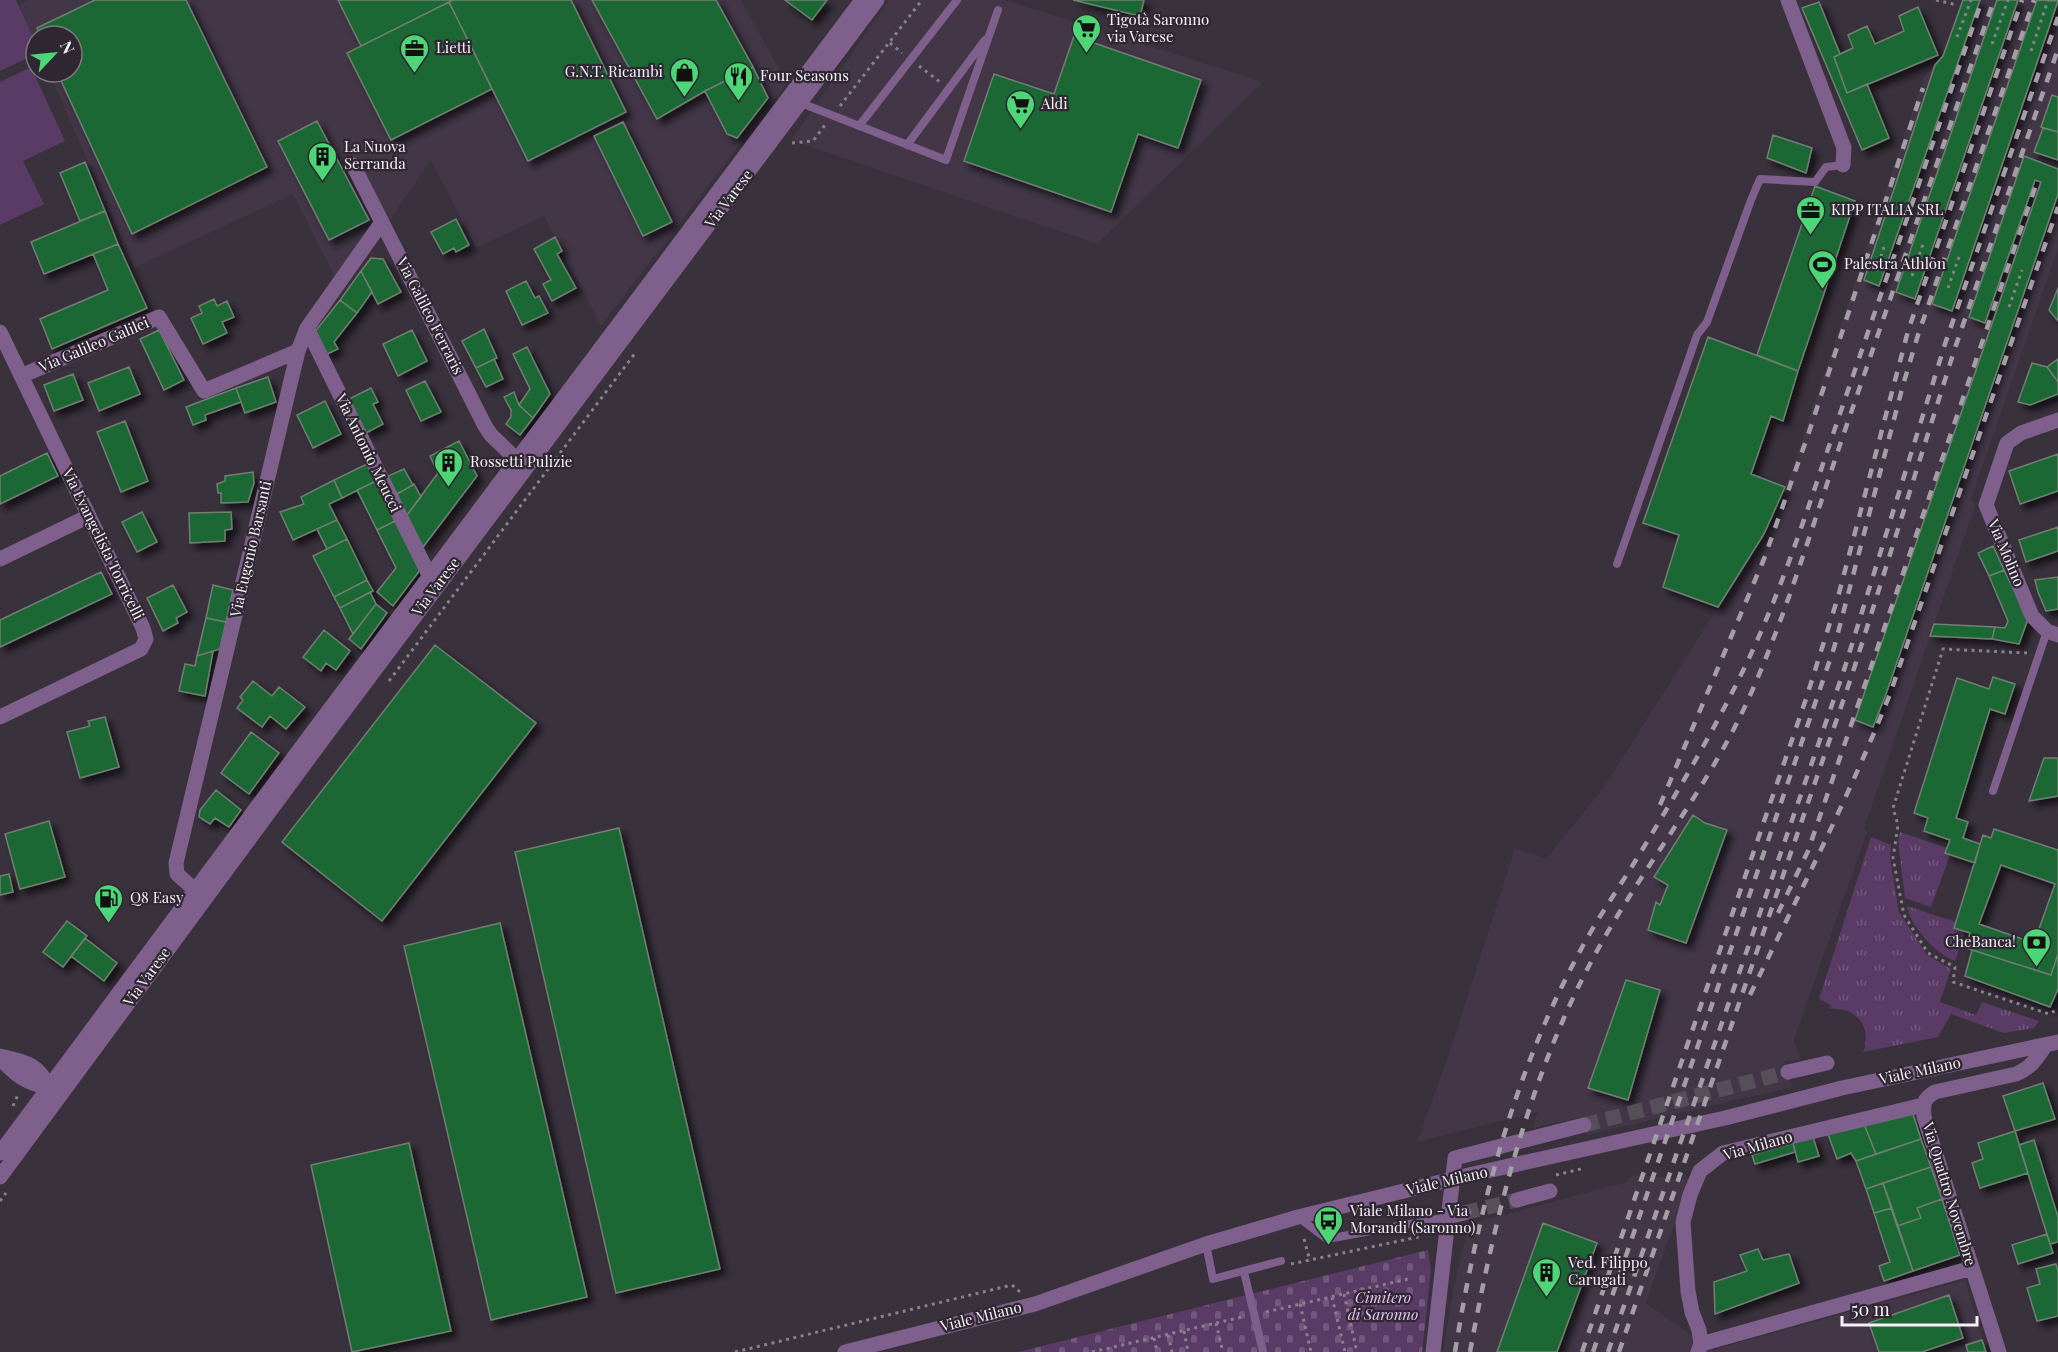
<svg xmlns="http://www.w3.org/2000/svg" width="2058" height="1352" viewBox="0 0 2058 1352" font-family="'Playfair Display',serif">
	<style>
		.built { fill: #423647 }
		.grass { fill: url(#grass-tufts) }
		.cemetery { fill: url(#cemetery-stones) }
		.park { fill: #5a3b66 }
		.building { fill: #1b6834; stroke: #717e73; stroke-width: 1.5; fill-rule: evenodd; filter: url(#shadow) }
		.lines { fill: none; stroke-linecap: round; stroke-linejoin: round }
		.minor-tunnel { stroke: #564e58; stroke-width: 15; stroke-dasharray: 15 8; stroke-linecap: butt }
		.path { stroke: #88818a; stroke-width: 3; stroke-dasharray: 3 4.5; stroke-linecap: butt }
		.service { stroke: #7f5f8c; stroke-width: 8 }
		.minor { stroke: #7f5f8c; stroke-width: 15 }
		.rail { stroke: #a49ea6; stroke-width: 4.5; stroke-dasharray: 10 10; stroke-linecap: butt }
		.labels { text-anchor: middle; stroke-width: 4.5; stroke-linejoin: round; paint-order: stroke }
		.poi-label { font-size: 15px; fill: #f7f2f9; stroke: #2f2732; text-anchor: start }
		.street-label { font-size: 15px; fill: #f7f2f9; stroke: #2f2732 }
		.park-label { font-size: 15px; font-style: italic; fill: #eac4fa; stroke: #2f2732 }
	</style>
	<defs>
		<pattern id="grass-tufts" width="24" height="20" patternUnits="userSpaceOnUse" patternTransform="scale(1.5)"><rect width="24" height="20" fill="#5a3b66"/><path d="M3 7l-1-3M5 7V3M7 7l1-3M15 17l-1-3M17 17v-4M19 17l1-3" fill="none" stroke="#72587d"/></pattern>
		<pattern id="cemetery-stones" width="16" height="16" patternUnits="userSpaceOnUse" patternTransform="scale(1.5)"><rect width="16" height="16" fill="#5a3b66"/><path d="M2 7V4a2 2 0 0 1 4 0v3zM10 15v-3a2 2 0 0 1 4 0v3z" fill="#72587d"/></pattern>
		<filter id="shadow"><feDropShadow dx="5.5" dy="5.5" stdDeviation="3" flood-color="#0009"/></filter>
	</defs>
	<rect width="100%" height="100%" fill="#39313c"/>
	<!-- built -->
	<path class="built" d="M28,0H741L787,83L601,326L544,216L476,248L431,160L342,291L293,194L134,268L49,72H72V36H36V43L19,5Z
		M889,0H1005L1263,82L1097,244L791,140Z
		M1963,0H2058V97L2052,95L2034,152L2039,154L2036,161L2058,169V248L1971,499L1975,506L1864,829L1867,830L1866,835L1794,1040L1800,1060L1785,1061L1792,1087L1586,1135L1582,1117L1533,1128L1537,1112L1417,1142L1451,1048L1515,848L1546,859L1604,787L1764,534L1789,478L1924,77L1943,56Z
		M1633,1175L1690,1179L1646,1303L1712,1350L1965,1280L1986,1352H1443L1453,1290L1469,1224L1627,1182Z"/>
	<!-- grass -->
	<path class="grass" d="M1900,832L1947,848L1945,853L1950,855L1931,907L1905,898L1898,841Z
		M1871,837L1891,845L1890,858L1899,912L1927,955L1951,969L1940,1002L1976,1015L1982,1002L2039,1021L2034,1028L2004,1033L1951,1014L1938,1037L1863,1052C1873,1028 1856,1006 1830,1009L1831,1005L1819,999Z
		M1907,906L1956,922L1954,928L1965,931L1955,961C1937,955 1909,925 1907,906Z"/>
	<!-- cemetery -->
	<path class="cemetery" d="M1428,1250L1431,1270L1422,1352H1018Z"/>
	<!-- park -->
	<path class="park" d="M0,0H16L36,43V54L0,71Z
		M31,67L65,141L23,161L44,204L0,225V82Z"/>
	<!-- building -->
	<path class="building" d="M95,0H186L267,167L132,234L57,72H72V36H40L37,28Z
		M338,0H453L361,46Z
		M453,0H571L626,112L528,161L449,2Z
		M592,0H716L753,67L705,91L657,119Z
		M785,0H827L812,20Z
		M1073,0H1144L1140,16Z
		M1963,0H1980L1879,286L1864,280L1935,65L1943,56Z
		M1997,0H2018L1915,299L1896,292Z
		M2037,0L2058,1L1952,311L1932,304Z
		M449,2L492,89L391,140L347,53Z
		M1819,2L1840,54L1834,57L1847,93L1867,84L1889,138L1862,150L1802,8Z
		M1918,7L1938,55L1847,93L1834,57L1853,48L1848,35L1867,26L1875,44L1904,31L1899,16Z
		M1074,36L1201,80L1178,148L1138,134L1111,212L964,161L994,74L1054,94Z
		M753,67L768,98L737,138L727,134L705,91Z
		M2052,95L2058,97V132L2041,127Z
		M317,121L369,220L329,240L278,141Z
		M623,122L672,222L643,236L594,136Z
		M2043,128L2058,132V160L2034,152Z
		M1773,135L1812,148L1806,173L1767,158Z
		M2024,156L2058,169V194L1886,694L1873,727L1855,720L2041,182L2035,180L1985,323L1969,317Z
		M85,162L105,211L80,221L60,173Z
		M1815,186L1855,201L1798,371L1757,355Z
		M105,211L118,244L44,274L31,242Z
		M456,219L469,245L456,252L454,248L443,254L431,232Z
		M555,237L562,251L557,254L576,288L552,301L543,284L551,280L534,249Z
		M118,244L147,308L52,349L40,319L108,290L93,254Z
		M371,258L383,259L401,292L378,304L361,271Z
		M361,271L372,292L357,313L340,300Z
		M526,281L535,298L539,296L548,313L522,325L506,291Z
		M2058,288V321L2049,310Z
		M214,299L217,306L227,301L234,317L222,322L227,333L203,344L191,318L202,313L199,306Z
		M340,300L357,313L334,342L338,349L325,355L314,333Z
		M484,329L497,358L476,368L462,341Z
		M159,330L184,380L164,390L140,339Z
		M412,330L427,361L398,376L383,344Z
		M1708,337L1798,371L1783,421L1771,416L1751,474L1785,487L1764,534L1718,607L1663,587L1679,535L1643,523Z
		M527,347L550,394L533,418L519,405L530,389L513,354Z
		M494,359L503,379L486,387L476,368Z
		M2058,359V382L2047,367Z
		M2032,363L2047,367L2058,382V394L2030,405L2018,402Z
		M129,367L140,394L99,411L88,383Z
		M73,374L83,400L54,411L44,385Z
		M268,377L276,402L245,413L236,388Z
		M425,381L441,412L421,421L406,390Z
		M236,388L241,402L205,415L206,420L193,425L186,407Z
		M371,388L378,402L373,404L383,424L366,433L349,399Z
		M514,392L519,405L533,418L520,435L506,424L511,417V410L504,397Z
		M325,401L341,434L313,448L297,415Z
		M125,421L148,481L121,492L97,432Z
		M459,441L477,476L423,547L407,515L438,473L430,456Z
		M47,453L58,476L0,504V476Z
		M2058,454V491L2020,504L2009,471Z
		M367,464L376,481L342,498L334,480Z
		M404,469L413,485L397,494L388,476Z
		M253,472L254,483L248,502L221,503V493H218L217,484L225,481V476Z
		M334,480L342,498L329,504L337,520L293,540L280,512L304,504L301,497Z
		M376,481L395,521L377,530L357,490Z
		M414,484L421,497L407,515L397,494Z
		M142,512L157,542L137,552L122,522Z
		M231,512L232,529L225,530V541L190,543L189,513Z
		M337,520L347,539L327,549L317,529Z
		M395,521L420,570L393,606L377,592L396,568L377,530Z
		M2058,527V551L2026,562L2019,540Z
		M347,539L367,580L334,597L313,556Z
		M1993,546L2004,570L1989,576L1978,553Z
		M2004,570L2028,619L2019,644L1992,639L1995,627L2005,628L2008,621L1989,576Z
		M101,572L112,594L0,647V620Z
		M2058,577V609L2046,611L2038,592L2035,580Z
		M367,580L373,591L340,608L334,597Z
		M173,585L187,612L176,618L178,623L163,631L147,598Z
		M213,585L233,590L226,622L206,618Z
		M370,592L376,604L353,634L340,608Z
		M376,604L387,613L361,649L349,639Z
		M206,618L226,622L220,649L197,656Z
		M1934,624L1995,627L1992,639L1930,636Z
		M324,630L350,651L336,670L326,663L321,671L303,657Z
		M435,645L536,723L382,921L282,842Z
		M213,651L205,696L179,691L185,664L195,666L197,656Z
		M1993,677L2015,684L2005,714L1990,709L1956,818L1968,822L1963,838L1980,844L1975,863L1945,853L1950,840L1924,831L1928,818L1914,813L1957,678L1989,689Z
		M253,681L272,696L279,687L305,707L286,729L270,716L262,727L237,708L243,700L240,697Z
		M105,717L119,767L80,778L67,732L90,726L88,721Z
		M251,732L279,753L249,794L221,773Z
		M2044,758H2058V796L2029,801Z
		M216,790L241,810L229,827L215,818L210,824L199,817L200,810Z
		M1693,815L1705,823L1727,830L1686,943L1648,930L1656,902L1660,905L1668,885L1654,877Z
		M49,821L65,877L20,889L5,834Z
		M619,828L720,1269L616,1293L515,852Z
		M1994,829L2058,850V954L2051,975L1966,948L1970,933L1954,928L1983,835L1991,838ZM2001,865L2055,884L2034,943L1979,924Z
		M9,874L13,892L0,895V876Z
		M67,921L87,936L63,967L43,952Z
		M500,923L587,1297L491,1320L404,946Z
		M85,938L117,963L104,981L71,956Z
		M1972,950L2051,975L2058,954V989L2050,1007L1965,976Z
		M1626,980L1660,990L1628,1100L1588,1088Z
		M2043,1083L2055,1119L2015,1131L2003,1096Z
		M1913,1114L1921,1139L1876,1154L1864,1124Z
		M1864,1124L1876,1154L1856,1161L1851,1153L1837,1159L1828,1134Z
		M2015,1131L2028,1173L1980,1188L1972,1163L1983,1159L1978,1143Z
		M1813,1137L1819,1156L1798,1162L1793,1143Z
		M1921,1139L1931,1167L1866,1189L1856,1161Z
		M2034,1140L2058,1217V1242L2050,1244L2019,1145Z
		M409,1143L451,1331L352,1352L311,1165Z
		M1793,1143L1795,1152L1755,1164L1752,1155Z
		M1931,1167L1942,1199L1917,1208L1921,1218L1897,1226L1883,1183Z
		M1883,1183L1892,1208L1874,1213L1866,1189Z
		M1942,1199L1960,1255L1913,1271L1897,1226L1921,1218L1917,1208Z
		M1892,1208L1913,1271L1884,1281L1879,1266L1890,1262L1874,1213Z
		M1543,1223L1597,1243L1557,1352H1497Z
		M2047,1234L2053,1253L2018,1264L2012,1245Z
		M1758,1249L1763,1260L1789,1254L1799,1283L1715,1314L1714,1282L1747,1271L1740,1255Z
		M2056,1264L2058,1271V1316L2037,1321L2027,1288L2040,1284L2036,1269Z
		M1949,1295L1963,1338L1922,1352H1879L1869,1323Z
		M1982,1340L1986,1352H1968L1966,1345Z"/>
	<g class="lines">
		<!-- minor-tunnel -->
		<path class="minor-tunnel" d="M1584,1125L1788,1072
			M1464,1213L1517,1200"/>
		<!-- path -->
		<path class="path" d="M1936,0L1957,5
			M1957,37L1971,0
			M890,43L902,53
			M1992,44L2008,0
			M2031,51L2048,0
			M919,66L940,82
			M840,106L922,0
			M792,143L813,141L825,125
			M1876,271L1884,247
			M1912,276L1924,241
			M1948,288L1960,254
			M2009,307L2022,270
			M2027,653L1943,649L1893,808L1898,825L1893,858L1904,915L1928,953L1955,967L1953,982L2049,1014L2058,1009
			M389,681L636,352
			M13,1106L19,1092
			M1556,1175L1585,1168
			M0,1201L6,1193
			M1304,1239L1310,1261
			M1291,1264L1423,1236
			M1344,1294L1357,1352
			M1332,1297L1345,1352
			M1300,1304L1311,1352
			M1266,1312L1408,1279
			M1216,1323L1223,1352
			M1184,1331L1188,1352
			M1168,1335L1172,1352
			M1154,1338L1157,1352
			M735,1352L1012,1285L1020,1292
			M1092,1352L1242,1317"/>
		<!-- service -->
		<path class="service" d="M801,103L946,160L998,10
			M859,126L957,0
			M907,145L985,40
			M1617,564L1697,335L1707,322L1751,200L1760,179L1815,182L1826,167L1843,165
			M1993,791L2047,631
			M1299,1218L1327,1239L1448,1217
			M1206,1244L1213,1279L1281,1261
			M1244,1272L1263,1352"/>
		<!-- minor -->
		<path class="minor" d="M1788,0L1844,148L1843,165
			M353,165L485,426L491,435L517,460
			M307,328L430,577
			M0,332L143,628L146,639L141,649L0,717
			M21,376L159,317L204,391L298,351
			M2058,420L2021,433L2007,443L1986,505L2032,616L2047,631L2058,635
			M0,559L89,516
			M195,890L177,874L176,863L298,351L307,328L382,222
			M0,1056C26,1062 37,1063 50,1088
			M0,1058C16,1076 26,1083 50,1088
			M1788,1072L1827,1063
			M0,1153L312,733L862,0
			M0,1177L323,739L877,0
			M1517,1200L1550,1191
			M1448,1217L1464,1213
			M1701,1344L1972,1268
			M845,1352L1035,1304L1206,1244L1298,1217L1473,1174L1725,1118L1842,1088L2058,1042
			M1433,1352L1455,1158L1584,1125
			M1698,1352L1701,1344L1699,1330L1692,1312L1688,1291L1683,1222L1690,1195L1700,1171L1723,1153L1923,1105
			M1999,1352L1924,1117C1923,1104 1923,1099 1935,1092L2016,1074C2031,1068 2037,1058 2046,1045"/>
		<!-- rail -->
		<path class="rail" d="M1660,805L1764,559L1808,435L1923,88
			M1778,913L1808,851L2036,185
			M1750,995C1798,896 1849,797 1890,694L2058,207
			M1455,1352C1477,1216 1512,1077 1578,955C1596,920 1619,888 1639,855C1681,786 1723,716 1756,643C1791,565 1816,483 1844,402C1890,268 1936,134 1982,0
			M1470,1352C1494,1221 1528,1080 1591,962C1640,869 1710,788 1752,691C1788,609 1814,521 1843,436C1893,291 1943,145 1994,0
			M1582,1352L1806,699L1838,597L1908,331L2022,0
			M1593,1352L1834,648L1903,385L1918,335L2034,0
			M1608,1352L1844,670L1945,344L2058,17
			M1619,1352L1852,675L1955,348L2058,49"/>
	</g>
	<!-- icons -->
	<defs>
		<symbol id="supermarket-pin" viewBox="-11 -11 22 30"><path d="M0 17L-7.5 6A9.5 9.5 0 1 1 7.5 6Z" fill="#4dd676" stroke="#2f2732"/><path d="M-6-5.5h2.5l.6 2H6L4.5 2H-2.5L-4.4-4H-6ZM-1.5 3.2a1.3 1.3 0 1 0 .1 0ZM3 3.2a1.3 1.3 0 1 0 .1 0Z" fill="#111"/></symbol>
		<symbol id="office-pin" viewBox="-11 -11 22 30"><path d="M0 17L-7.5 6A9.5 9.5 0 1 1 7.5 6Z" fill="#4dd676" stroke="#2f2732"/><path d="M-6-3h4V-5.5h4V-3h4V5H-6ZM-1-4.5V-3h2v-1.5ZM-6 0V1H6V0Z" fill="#111"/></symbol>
		<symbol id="shop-pin" viewBox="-11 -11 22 30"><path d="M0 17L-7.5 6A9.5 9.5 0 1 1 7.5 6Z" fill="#4dd676" stroke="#2f2732"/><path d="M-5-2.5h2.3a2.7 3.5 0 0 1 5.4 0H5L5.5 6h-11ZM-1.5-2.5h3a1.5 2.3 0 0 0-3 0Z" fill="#111"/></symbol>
		<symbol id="restaurant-pin" viewBox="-11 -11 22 30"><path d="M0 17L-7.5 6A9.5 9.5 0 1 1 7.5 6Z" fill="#4dd676" stroke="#2f2732"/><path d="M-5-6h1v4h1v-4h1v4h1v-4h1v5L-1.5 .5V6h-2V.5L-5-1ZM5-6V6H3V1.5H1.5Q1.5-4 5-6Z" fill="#111"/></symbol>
		<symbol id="building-pin" viewBox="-11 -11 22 30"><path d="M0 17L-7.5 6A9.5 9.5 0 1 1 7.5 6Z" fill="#4dd676" stroke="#2f2732"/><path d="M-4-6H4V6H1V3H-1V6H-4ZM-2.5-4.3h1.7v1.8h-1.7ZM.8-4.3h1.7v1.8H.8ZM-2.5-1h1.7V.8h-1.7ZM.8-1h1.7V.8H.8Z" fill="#111"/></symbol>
		<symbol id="stadium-pin" viewBox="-11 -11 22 30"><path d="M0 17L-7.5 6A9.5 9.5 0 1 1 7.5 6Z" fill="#4dd676" stroke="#2f2732"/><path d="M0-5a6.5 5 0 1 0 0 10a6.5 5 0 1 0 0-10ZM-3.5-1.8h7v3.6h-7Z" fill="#111"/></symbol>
		<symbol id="fuel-pin" viewBox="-11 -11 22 30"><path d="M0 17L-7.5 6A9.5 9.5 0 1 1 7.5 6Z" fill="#4dd676" stroke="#2f2732"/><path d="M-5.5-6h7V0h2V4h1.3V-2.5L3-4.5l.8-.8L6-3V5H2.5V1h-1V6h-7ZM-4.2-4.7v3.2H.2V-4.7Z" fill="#111"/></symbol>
		<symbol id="bank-pin" viewBox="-11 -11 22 30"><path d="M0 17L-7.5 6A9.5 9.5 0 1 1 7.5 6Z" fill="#4dd676" stroke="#2f2732"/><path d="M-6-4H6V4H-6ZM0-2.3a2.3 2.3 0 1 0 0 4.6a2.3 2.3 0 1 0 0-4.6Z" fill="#111"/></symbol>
		<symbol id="bus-pin" viewBox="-11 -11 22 30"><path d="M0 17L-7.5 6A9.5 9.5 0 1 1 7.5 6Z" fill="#4dd676" stroke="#2f2732"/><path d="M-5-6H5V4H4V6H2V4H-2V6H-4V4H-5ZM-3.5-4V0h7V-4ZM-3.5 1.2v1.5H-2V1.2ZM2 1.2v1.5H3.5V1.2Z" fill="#111"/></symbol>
	</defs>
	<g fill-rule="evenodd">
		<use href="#supermarket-pin" x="1070" y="12" width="33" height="45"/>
		<use href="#office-pin" x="398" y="32" width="33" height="45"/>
		<use href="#shop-pin" x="668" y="56" width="33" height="45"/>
		<use href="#restaurant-pin" x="722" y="60" width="33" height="45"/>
		<use href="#supermarket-pin" x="1004" y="88" width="33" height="45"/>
		<use href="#building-pin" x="306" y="140" width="33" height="45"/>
		<use href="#office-pin" x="1794" y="194" width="33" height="45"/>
		<use href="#stadium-pin" x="1806" y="248" width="33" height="45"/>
		<use href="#building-pin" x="432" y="446" width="33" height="45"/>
		<use href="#fuel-pin" x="92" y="882" width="33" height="45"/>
		<use href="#bank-pin" x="2020" y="926" width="33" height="45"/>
		<use href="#bus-pin" x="1312" y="1204" width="33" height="45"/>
		<use href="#building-pin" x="1530" y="1256" width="33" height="45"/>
	</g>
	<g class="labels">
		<!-- poi labels -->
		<g class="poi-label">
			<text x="1107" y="25">Tigotà Saronno<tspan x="1107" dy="17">via Varese</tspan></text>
			<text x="436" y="53">Lietti</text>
			<text x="663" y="77" text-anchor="end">G.N.T. Ricambi</text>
			<text x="760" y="81">Four Seasons</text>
			<text x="1041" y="109">Aldi</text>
			<text x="344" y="152">La Nuova<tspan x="344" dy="17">Serranda</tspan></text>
			<text x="1831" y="215">KIPP ITALIA SRL</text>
			<text x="1844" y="269">Palestra Athlon</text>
			<text x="470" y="467">Rossetti Pulizie</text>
			<text x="130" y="903">Q8 Easy</text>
			<text x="2016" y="947" text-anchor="end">CheBanca!</text>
			<text x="1350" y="1216">Viale Milano - Via<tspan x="1350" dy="17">Morandi (Saronno)</tspan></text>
			<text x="1568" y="1268">Ved. Filippo<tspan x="1568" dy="17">Carugati</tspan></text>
		</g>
		<!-- street labels -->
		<g class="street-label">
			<text transform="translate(729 199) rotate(-53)" y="5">Via Varese</text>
			<text transform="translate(430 316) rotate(63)" y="5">Via Galileo Ferraris</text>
			<text transform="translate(94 345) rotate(-23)" y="5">Via Galileo Galilei</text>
			<text transform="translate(368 453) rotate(64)" y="5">Via Antonio Meucci</text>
			<text transform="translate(103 544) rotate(64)" y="5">Via Evangelista Torricelli</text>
			<text transform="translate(251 549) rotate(-77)" y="5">Via Eugenio Barsanti</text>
			<text transform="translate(2006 553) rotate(67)" y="5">Via Molino</text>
			<text transform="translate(436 587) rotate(-53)" y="5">Via Varese</text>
			<text transform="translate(147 977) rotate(-54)" y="5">Via Varese</text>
			<text transform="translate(1920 1071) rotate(-12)" y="5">Viale Milano</text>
			<text transform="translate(1758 1146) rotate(-16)" y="5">Via Milano</text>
			<text transform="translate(1447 1181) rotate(-13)" y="5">Viale Milano</text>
			<text transform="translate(1949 1194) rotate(73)" y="5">Via Quattro Novembre</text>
			<text transform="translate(981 1317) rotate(-14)" y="5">Viale Milano</text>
		</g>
		<!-- park labels -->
		<g class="park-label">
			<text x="1383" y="1303">Cimitero<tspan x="1383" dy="17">di Saronno</tspan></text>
		</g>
	</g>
	<!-- north arrow -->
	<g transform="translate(54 54) rotate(64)"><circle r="28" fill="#2f2732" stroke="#7f7882" stroke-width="1.5"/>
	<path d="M0-4.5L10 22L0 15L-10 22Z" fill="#4dd676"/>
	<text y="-9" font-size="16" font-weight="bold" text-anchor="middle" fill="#f7f2f9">N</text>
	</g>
	<!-- scale -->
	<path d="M1842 1316v9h135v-9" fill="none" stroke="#f7f2f9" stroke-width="3"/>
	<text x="1851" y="1316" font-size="18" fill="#f7f2f9" stroke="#2f2732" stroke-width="4.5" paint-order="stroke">50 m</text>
</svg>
